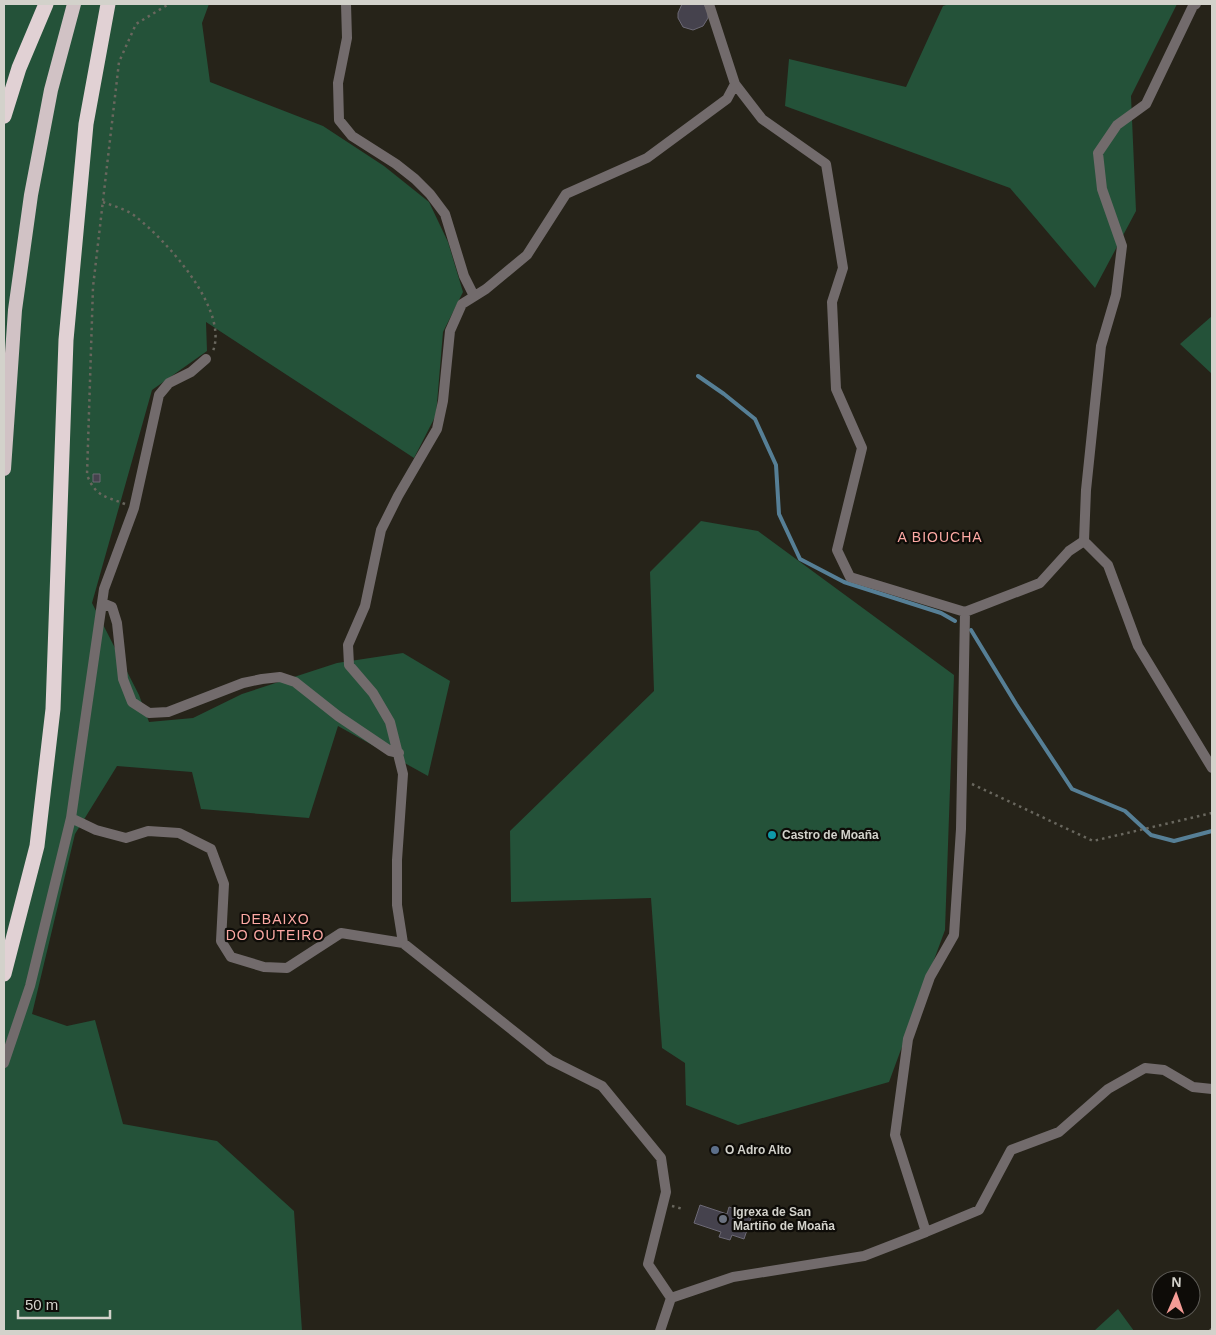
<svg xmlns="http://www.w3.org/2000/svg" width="1216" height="1335" viewBox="0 0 1216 1335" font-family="Arial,sans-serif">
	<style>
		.green { fill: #245239 }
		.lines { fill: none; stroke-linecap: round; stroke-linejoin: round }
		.stream { stroke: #567f96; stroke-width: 4 }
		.building { fill: #45424d; stroke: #6c6975 }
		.path { stroke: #69675e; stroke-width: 2.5; stroke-dasharray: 2.5 4; stroke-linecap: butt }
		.minor { stroke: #726b6c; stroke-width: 10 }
		.trunk { stroke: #d1c2c5; stroke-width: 14 }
		.motorway { stroke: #e1d1d4; stroke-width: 15 }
		.culture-dot { fill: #0f9aa8; stroke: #0e0c08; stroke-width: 2 }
		.service-dot { fill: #5c6f8a; stroke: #0e0c08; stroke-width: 2 }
		.worship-dot { fill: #6b7280; stroke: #0e0c08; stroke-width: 2 }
		.labels { text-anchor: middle; stroke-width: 4.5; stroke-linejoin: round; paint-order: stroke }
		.poi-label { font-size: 12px; font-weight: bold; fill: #d3d2cb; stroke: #0e0c08; text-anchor: start }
		.neighbourhood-label { font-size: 14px; letter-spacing: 1px; fill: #fda9a4; stroke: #0e0c08 }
	</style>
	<rect width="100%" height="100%" fill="#262319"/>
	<!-- green -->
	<path class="green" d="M4,4H209L202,23L210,82L323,126L384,166L429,202L448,242L463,292L443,332L436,415L414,458L206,322L207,351L152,390L92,603L139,695L149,722L193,718L242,694L337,663L403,653L450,681L428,776L338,726L309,818L201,809L192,772L117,766L75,834L32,1014L67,1026L95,1020L123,1124L217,1141L294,1211L302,1331H4Z
		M949,4H1177L1131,96L1136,211L1095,288L1010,188L785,106L789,59L906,87L943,6Z
		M1212,316V374L1180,344Z
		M701,521L758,531L954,675L945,930L889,1082L738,1125L686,1105L685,1063L662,1048L651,898L511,902L510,831L654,691L650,572Z
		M1118,1309L1134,1331H1094Z"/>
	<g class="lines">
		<!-- stream -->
		<path class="stream" d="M698,376L724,394L755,419L776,465L779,514L800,559L844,582L941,613L955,621
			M971,630L1016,704L1072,789L1125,811L1151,835L1174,841L1212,831"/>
	</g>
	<!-- building -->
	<path class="building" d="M682,4H704L708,13V18L703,26L693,30L683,27L678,18V13Z
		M93,474H100V482H93Z
		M700,1205L727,1214L729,1207L752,1215L744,1239L732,1235L730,1240L719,1237L721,1232L694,1223Z"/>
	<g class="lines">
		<!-- path -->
		<path class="path" d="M103,202C113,206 126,209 135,216C166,240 229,309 213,351
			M125,504C105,496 96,497 87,475L93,287L119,62L136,24L169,4
			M972,784L1093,841L1212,813
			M672,1206L683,1209
			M1210,1331L1212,1328"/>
		<!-- minor -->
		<path class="minor" d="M346,4L347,38L338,83L339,120L352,136L396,164L415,179L430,194L445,214L464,276L474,296
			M709,4L735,84L762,119L826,164L843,268L832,302L836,389L862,448L837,550L850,577L965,612L1040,583L1069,551L1084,541
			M1196,4L1193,6L1146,104L1117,125L1098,153L1102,189L1122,246L1116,295L1101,346L1086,490L1084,541L1108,565L1138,646L1212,768
			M102,603L112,607L117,623L123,679L132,702L149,713L168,712L243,683L262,679L280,677L295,682L338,716L390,751L399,753
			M71,818L96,830L126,838L148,831L179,833L211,849L224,884L221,941L231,957L264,967L287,968L341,933L403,943L550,1060L602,1086L661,1158L666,1192L648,1264L671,1298
			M403,943L397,905V860L403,774L390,722L373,693L349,665L348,645L365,606L381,530L398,496L437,429L443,401L450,331L462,304L486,289L527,255L566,194L647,158L727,99L735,84
			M4,1063L30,986L71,818L104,589L134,508L159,395L169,383L191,372L206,359
			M926,1232L979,1210L1011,1150L1059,1132L1108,1089L1145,1068L1164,1070L1193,1087L1212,1089
			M671,1298L733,1277L864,1256L926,1232L895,1135L908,1039L930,977L954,935L961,829L965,612
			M660,1331L671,1298"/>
		<!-- trunk -->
		<path class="trunk" d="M4,469L15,310L31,195L51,90L74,4"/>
		<!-- motorway -->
		<path class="motorway" d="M4,116L19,68L46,4
			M4,974L37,846L53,709L66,340L86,124L108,4"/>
	</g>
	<!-- markers -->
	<circle class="culture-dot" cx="772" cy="835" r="5"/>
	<circle class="service-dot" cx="715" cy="1150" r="5"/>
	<circle class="worship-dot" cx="723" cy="1219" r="5"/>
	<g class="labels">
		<!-- poi labels -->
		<g class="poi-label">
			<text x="782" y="839">Castro de Moaña</text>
			<text x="725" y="1154">O Adro Alto</text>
			<text x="733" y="1216">Igrexa de San<tspan x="733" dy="14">Martiño de Moaña</tspan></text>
		</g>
		<!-- neighbourhood labels -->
		<g class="neighbourhood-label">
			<text x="940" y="542">A BIOUCHA</text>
			<text x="275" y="924">DEBAIXO<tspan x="275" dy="16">DO OUTEIRO</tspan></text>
		</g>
	</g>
	<!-- border -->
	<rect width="1216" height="1335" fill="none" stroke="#d3d2cb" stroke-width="10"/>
	<!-- north arrow -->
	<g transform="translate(1176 1295) rotate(2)"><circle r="24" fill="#0e0c08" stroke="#5d5b56"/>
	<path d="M0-4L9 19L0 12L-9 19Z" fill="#f59c96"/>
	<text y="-8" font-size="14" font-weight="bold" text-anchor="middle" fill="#d3d2cb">N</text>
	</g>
	<!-- scale -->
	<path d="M18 1310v8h92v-8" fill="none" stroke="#d3d2cb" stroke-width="2.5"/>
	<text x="25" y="1310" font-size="15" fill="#d3d2cb" stroke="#0e0c08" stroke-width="4" paint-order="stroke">50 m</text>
</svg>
